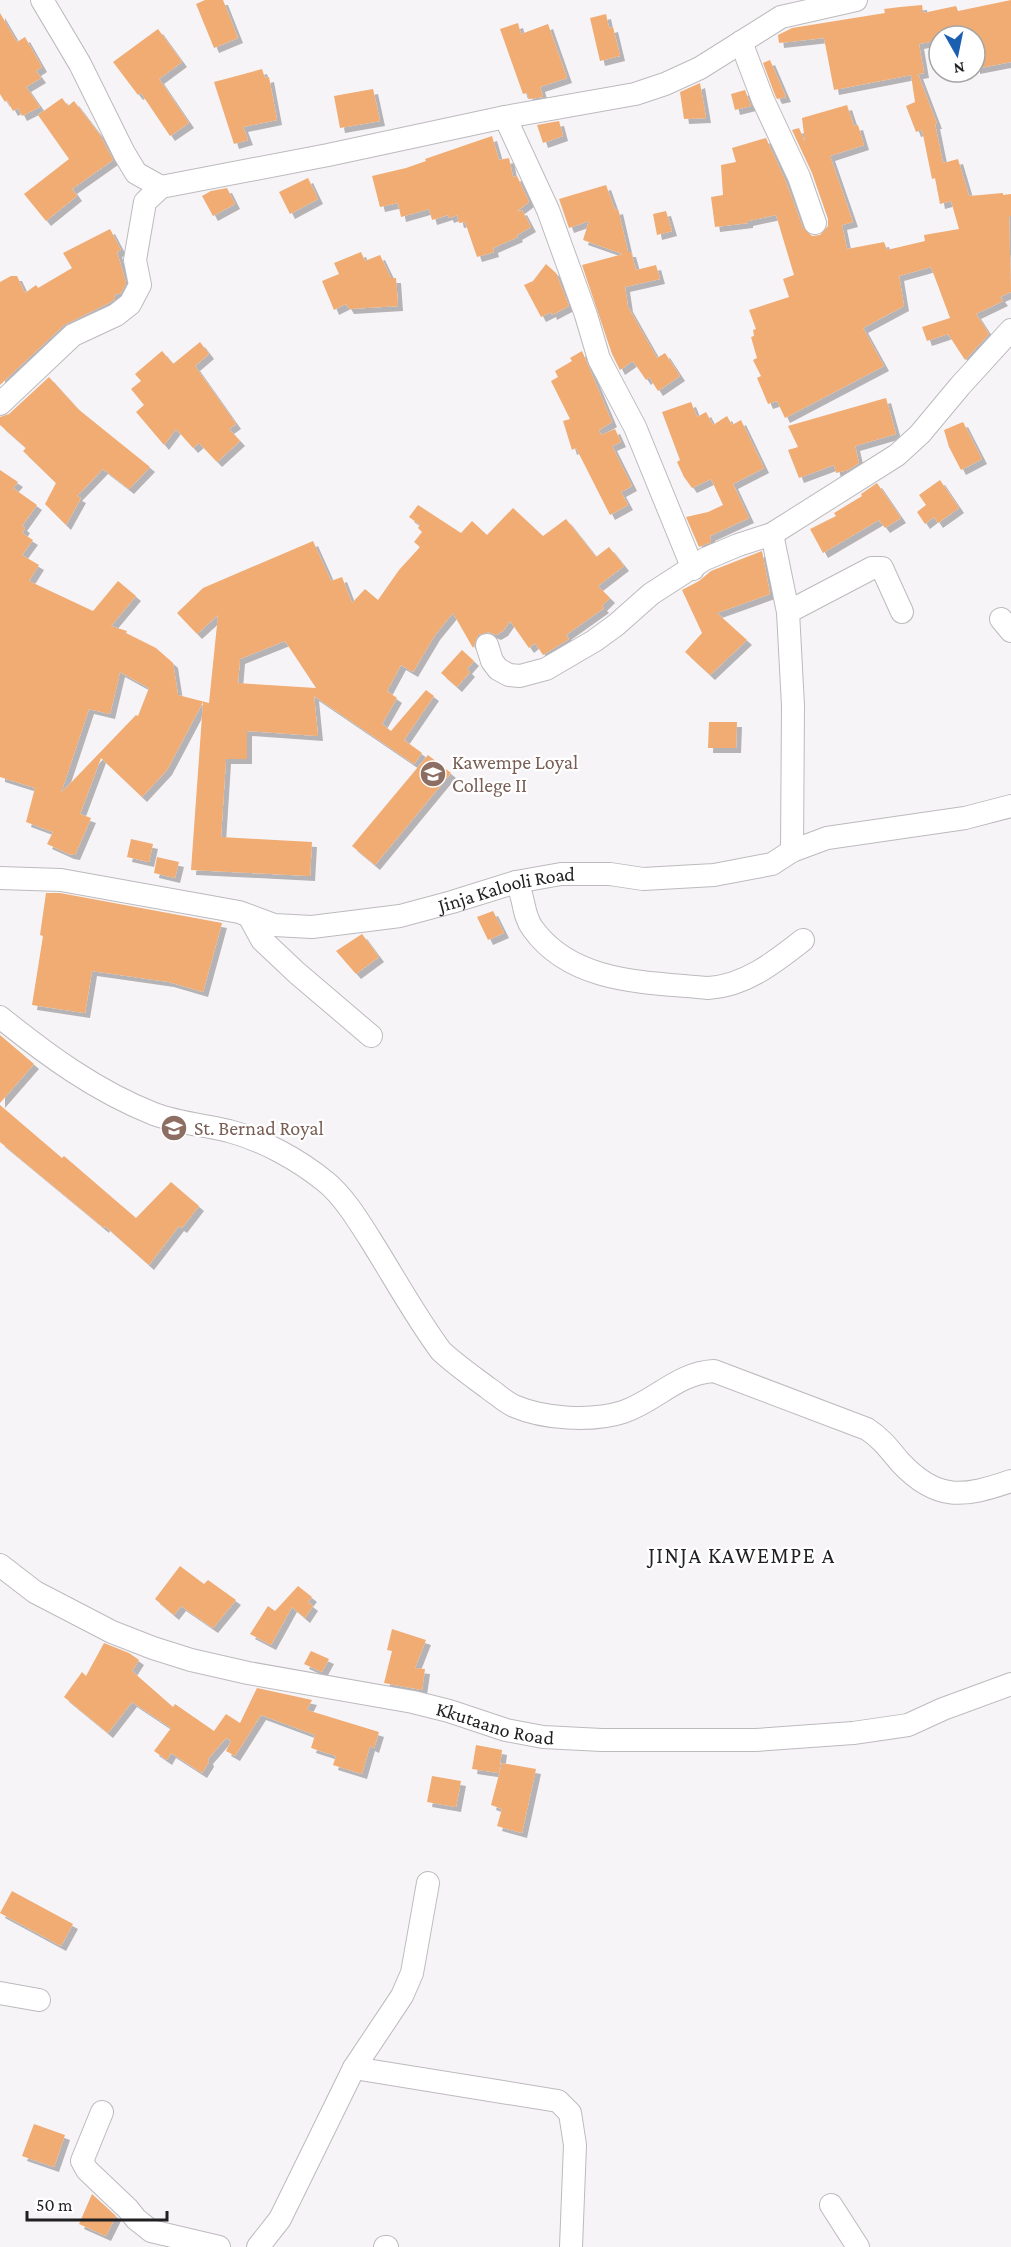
<svg xmlns="http://www.w3.org/2000/svg" width="1011" height="2247" viewBox="0 0 1011 2247" font-family="'Crimson Pro',serif">
	<style>
		.building { fill: #f0ac72; fill-rule: evenodd; filter: url(#shadow) }
		.lines { fill: none; stroke-linecap: round; stroke-linejoin: round }
		.minor-casing { stroke: #bdbabe; stroke-width: 24 }
		.minor { stroke: #fff; stroke-width: 22 }
		.labels { text-anchor: middle; stroke-width: 4.5; stroke-linejoin: round; paint-order: stroke }
		.education-label { font-size: 20px; fill: #785e54; stroke: #fff; text-anchor: start }
		.street-label { font-size: 20px; fill: #201f21; stroke: #fff }
		.quarter-label { font-size: 22px; letter-spacing: 1.5px; fill: #201f21; stroke: #fff }
	</style>
	<defs>
		<filter id="shadow"><feDropShadow dx="5" dy="5" stdDeviation="0" flood-color="#0004"/></filter>
	</defs>
	<rect width="100%" height="100%" fill="#f7f4f8"/>
	<!-- building -->
	<path class="building" d="M205,0H223L238,38L214,48L196,4Z
		M1011,0V62L975,69V33L959,36H939V40L919,44L924,73L918,74L937,124H935L943,163L958,159L969,196L1003,193V195L1011,194V216H1009L1011,292L1000,297L1003,301L976,314L989,334L965,360L948,334L927,341L922,327L950,318L931,267L899,276L904,306L863,328L884,366L785,418L777,401L768,404L757,378L761,376L753,360L757,358L751,337L754,336L753,330L756,329L749,310L789,297L783,279L794,275L776,215L748,221V223L715,227L711,197L723,195L721,165L736,162L732,148L766,138L786,182L803,228L812,236L820,235L828,226V219L812,173L792,130L799,128L805,142L802,118L847,105L854,126L858,125L864,145L830,156L853,222L842,225L847,249L884,242L887,250L925,241L924,235L959,229L951,201L940,204L935,178L932,179L922,130L916,132L906,106L915,102L911,75L834,90L824,38L779,43L778,35L792,28L885,13L884,9L900,7L922,5L923,13L956,6L958,11Z
		M0,13L17,42L25,37L42,67L36,71L41,78L26,87L40,107L22,116L18,108L13,111L7,100L5,102L0,94Z
		M606,14L609,28L613,27L620,56L600,61L590,18Z
		M518,23L521,34L548,24L567,78L540,87L543,97L529,99L527,93L523,94L500,29Z
		M158,29L182,62L159,79L189,123L170,136L141,93L138,95L113,62Z
		M770,60L786,97L777,99L775,95L763,63Z
		M262,69L265,78L269,77L277,120L243,127L248,140L234,144L214,82Z
		M700,83L706,118L684,119L680,92Z
		M373,89L380,121L340,128L334,96Z
		M745,90L751,106L735,110L731,94Z
		M62,98L68,106L74,101L100,135L113,160L72,189L77,196L46,221L24,194L69,159L38,115Z
		M559,121L563,136L543,143L537,125Z
		M492,136L499,160L509,158L513,177L517,176L529,202L516,212L522,210L531,227L517,235L518,237L493,248L494,252L477,257L465,222L459,223L457,215L449,218L448,215L432,220L429,209L401,217L398,203L380,207L372,176L406,168L426,161L425,159Z
		M308,178L318,199L290,214L279,192Z
		M606,185L615,210L618,209L628,252H631L636,270L656,265L660,279L625,287L628,307L657,358L665,353L680,376L658,391L649,377L646,380L633,361L620,370L612,354L582,265L623,254L583,240L589,221L569,228L559,199Z
		M227,188L235,204L213,216L202,196L211,191Z
		M666,211L672,231L657,235L653,214Z
		M110,229L121,250L117,252L126,283L121,293L114,295L115,299L109,303L64,325L0,385V282L11,276H17L25,293L36,285L38,288L72,268L63,253Z
		M361,252L365,261L380,255L391,278H396L398,306L349,309L346,304L334,310L322,281L339,274L334,263Z
		M546,264L556,273L569,306L552,315L551,312L541,317L524,285L533,281Z
		M200,342L209,354L195,366L236,424L229,429L240,441L217,462L199,443L193,448L176,429L164,445L136,412L144,405L131,389L141,381L135,374L162,351L173,364Z
		M582,351L612,422L599,430L601,435L615,429L621,442L612,446L632,486L621,492L628,505L610,515L576,448L572,450L563,421L570,419L551,381L558,377L555,371L572,361L570,358Z
		M49,377L78,409L150,467L129,489L103,469L77,496L81,498L66,525L45,504L56,483L23,451L26,448L0,425V417L9,414Z
		M886,398L896,434L855,446L859,463L848,470L836,473L834,465L799,478L788,450L798,447L788,426Z
		M691,402L697,417L706,412L713,425L727,416L732,425L741,420L764,468L733,484L749,518L710,536L711,542L699,547L686,517L708,512L723,505L711,479L692,488L684,477L677,462L680,460L662,412Z
		M963,422L982,459L961,470L949,447L944,430Z
		M0,470L18,482L13,488L37,505L22,526L25,528L22,533L33,540L22,555L39,565L29,581L93,611L118,581L136,596L111,626L127,631L126,633L156,648L173,663L178,695L209,703L218,615L197,634L177,613L203,588L313,541L331,581L342,577L352,603L365,589L378,600L399,570L420,547L414,542L422,532L418,528L420,525L409,517L418,505L461,533L472,521L487,535L513,508L543,536L566,519L596,557L609,547L624,566L598,586L610,598L602,606L604,608L566,635L569,639L543,655L535,643L529,648L510,621L503,631L496,635L489,632L478,635L473,648L453,613L435,635L413,672L401,665L387,691L397,698L382,724L391,731L426,690L434,696L404,740L422,753L414,764L314,696L318,736L247,731V759H226L221,837L312,842L310,876L191,870L203,702L167,770L142,797L101,758L80,814L91,818L75,855L69,854L47,844L53,832L26,822L35,788L0,777ZM285,641L316,688L238,683L240,659ZM120,672L149,688L138,716L136,715L61,793L89,709L110,714Z
		M940,480L959,508L938,523L934,517L925,524L917,512L926,505L919,495Z
		M877,483L901,518L885,528L879,520L823,553L810,529L836,516L834,513L862,496L861,494Z
		M762,551L770,594L717,613L747,640L710,675L685,652L702,633L682,590L699,581L711,571Z
		M462,650L474,661L467,669L470,672L457,687L441,673Z
		M709,722H737L736,748H708Z
		M428,755L451,773L375,865L352,846Z
		M131,839L153,844L149,862L127,857Z
		M157,857L179,862L175,878L154,873Z
		M46,893H60L222,923L203,992L169,982L92,971L85,1013L32,1005L43,936L40,935Z
		M493,911L504,933L488,940L477,917Z
		M362,934L379,957L356,974L336,951Z
		M0,1035L34,1064L0,1103Z
		M0,1105L62,1158L64,1156L136,1218L171,1182L199,1206L182,1228L179,1226L149,1265L105,1226L104,1228L0,1142Z
		M180,1566L204,1584L208,1580L236,1600L213,1628L181,1606L174,1615L155,1599Z
		M298,1586L312,1597L308,1602L313,1606L305,1618L292,1607L271,1645L250,1634L268,1606L275,1611Z
		M392,1629L426,1640L415,1668L425,1669L422,1690L384,1683L392,1651L387,1650Z
		M104,1643L129,1653L139,1660L132,1671L173,1707L175,1704L214,1731L226,1714L240,1723L257,1688L312,1700L307,1710L379,1732L374,1748L370,1746L362,1774L333,1765L336,1756L311,1748L315,1735L261,1715L235,1756L226,1751L231,1741L226,1738L208,1759L209,1762L202,1773L171,1753L167,1760L154,1751L171,1728L132,1702L108,1733L64,1697L82,1672L86,1676Z
		M311,1651L329,1659L322,1672L304,1664Z
		M476,1745L502,1750L499,1773L472,1769Z
		M502,1763L536,1769L522,1833L497,1826L502,1809L491,1805Z
		M432,1776L461,1781L456,1807L427,1802Z
		M12,1891L73,1924L61,1946L0,1913Z
		M34,2124L65,2135L54,2167L22,2156Z
		M92,2194L116,2216L106,2236L79,2224Z"/>
	<g class="lines">
		<defs>
			<g id="minor">
				<path d="M42,0L80,64L124,153L136,173L161,187L328,155L505,117L635,94L665,84L700,68L781,17L856,0"/>
				<path d="M741,42L763,100L799,177L815,223"/>
				<path d="M505,117L548,210L586,315L599,359L635,427L693,569"/>
				<path d="M0,404L73,335L116,315L130,304L140,285L135,260L145,202L161,187"/>
				<path d="M772,534L788,612L793,706L792,851"/>
				<path d="M788,612L872,568H882L902,612"/>
				<path d="M1001,619L1011,631"/>
				<path d="M487,645L492,661L498,669L509,675L520,676L546,669L594,641L616,625L651,594L705,559L738,545L772,534L897,455L920,434L960,386L1011,330"/>
				<path id="s1" d="M0,878L61,880L239,912L274,925L312,927L400,916L452,902L516,882L561,874H610L643,879L714,875L772,864L792,851L827,838L965,818L1011,806"/>
				<path d="M516,882C525,896 522,915 533,929C573,984 647,982 708,988C745,986 775,962 803,940"/>
				<path d="M249,916L262,940L297,973L371,1036"/>
				<path d="M0,1017C47,1055 96,1091 154,1114C178,1123 204,1125 229,1131C263,1140 299,1160 326,1182C344,1197 358,1220 370,1239C394,1277 415,1316 441,1351C456,1365 472,1376 488,1388C497,1394 505,1402 514,1406C544,1419 592,1422 623,1412C656,1401 677,1373 714,1371L867,1429C881,1438 889,1449 900,1462C937,1502 964,1497 1011,1481"/>
				<path id="s2" d="M0,1565L35,1592L112,1632L153,1648L191,1660L248,1673L413,1702L449,1711L506,1730L543,1737L602,1740H756L853,1733L908,1725L943,1709L1011,1684"/>
				<path d="M0,1993L39,2000"/>
				<path d="M354,2068L558,2101L570,2113L575,2145L571,2247"/>
				<path d="M102,2112L82,2161L87,2170L128,2209L136,2219L151,2231L219,2247"/>
				<path d="M831,2205L858,2247"/>
				<path d="M258,2247L280,2219L354,2068L402,1996L412,1973L428,1883"/>
				<path d="M385,2247H387"/>
			</g>
		</defs>
		<!-- minor casing -->
		<use href="#minor" class="minor-casing"/>
		<!-- minor -->
		<use href="#minor" class="minor"/>
	</g>
	<!-- icons -->
	<defs>
		<symbol id="school-disc" viewBox="-11 -11 22 22"><circle r="9.5" fill="#8d6e63" stroke="#fff"/><path d="M0-5L7-2L0 1L-7-2ZM-4 1L0 2.5L4 1V4Q0 6-4 4Z" fill="#fff"/></symbol>
	</defs>
	<g fill-rule="evenodd">
		<use href="#school-disc" x="418" y="759" width="30" height="30"/>
		<use href="#school-disc" x="159" y="1113" width="30" height="30"/>
	</g>
	<g class="labels">
		<!-- education labels -->
		<g class="education-label">
			<text x="452" y="769">Kawempe Loyal<tspan x="452" dy="23">College II</tspan></text>
			<text x="194" y="1135">St. Bernad Royal</text>
		</g>
		<!-- street labels -->
		<g class="street-label">
			<text dy="7" stroke="none"><textPath href="#s1" startOffset="516">Jinja Kalooli Road</textPath></text>
			<text dy="7" stroke="none"><textPath href="#s2" startOffset="526">Kkutaano Road</textPath></text>
		</g>
		<!-- quarter labels -->
		<g class="quarter-label">
			<text x="742" y="1563">JINJA KAWEMPE A</text>
		</g>
	</g>
	<!-- north arrow -->
	<g transform="translate(957 54) rotate(171)"><circle r="28" fill="#ffffff" stroke="#a6a5a6" stroke-width="1.5"/>
	<path d="M0-4.5L10 22L0 15L-10 22Z" fill="#1b60b0"/>
	<text y="-9" font-size="16" font-weight="bold" text-anchor="middle" fill="#201f21">N</text>
	</g>
	<!-- scale -->
	<path d="M27 2211v9h140v-9" fill="none" stroke="#201f21" stroke-width="3"/>
	<text x="36" y="2211" font-size="18" fill="#201f21" stroke="#ffffff" stroke-width="4.5" paint-order="stroke">50 m</text>
</svg>
